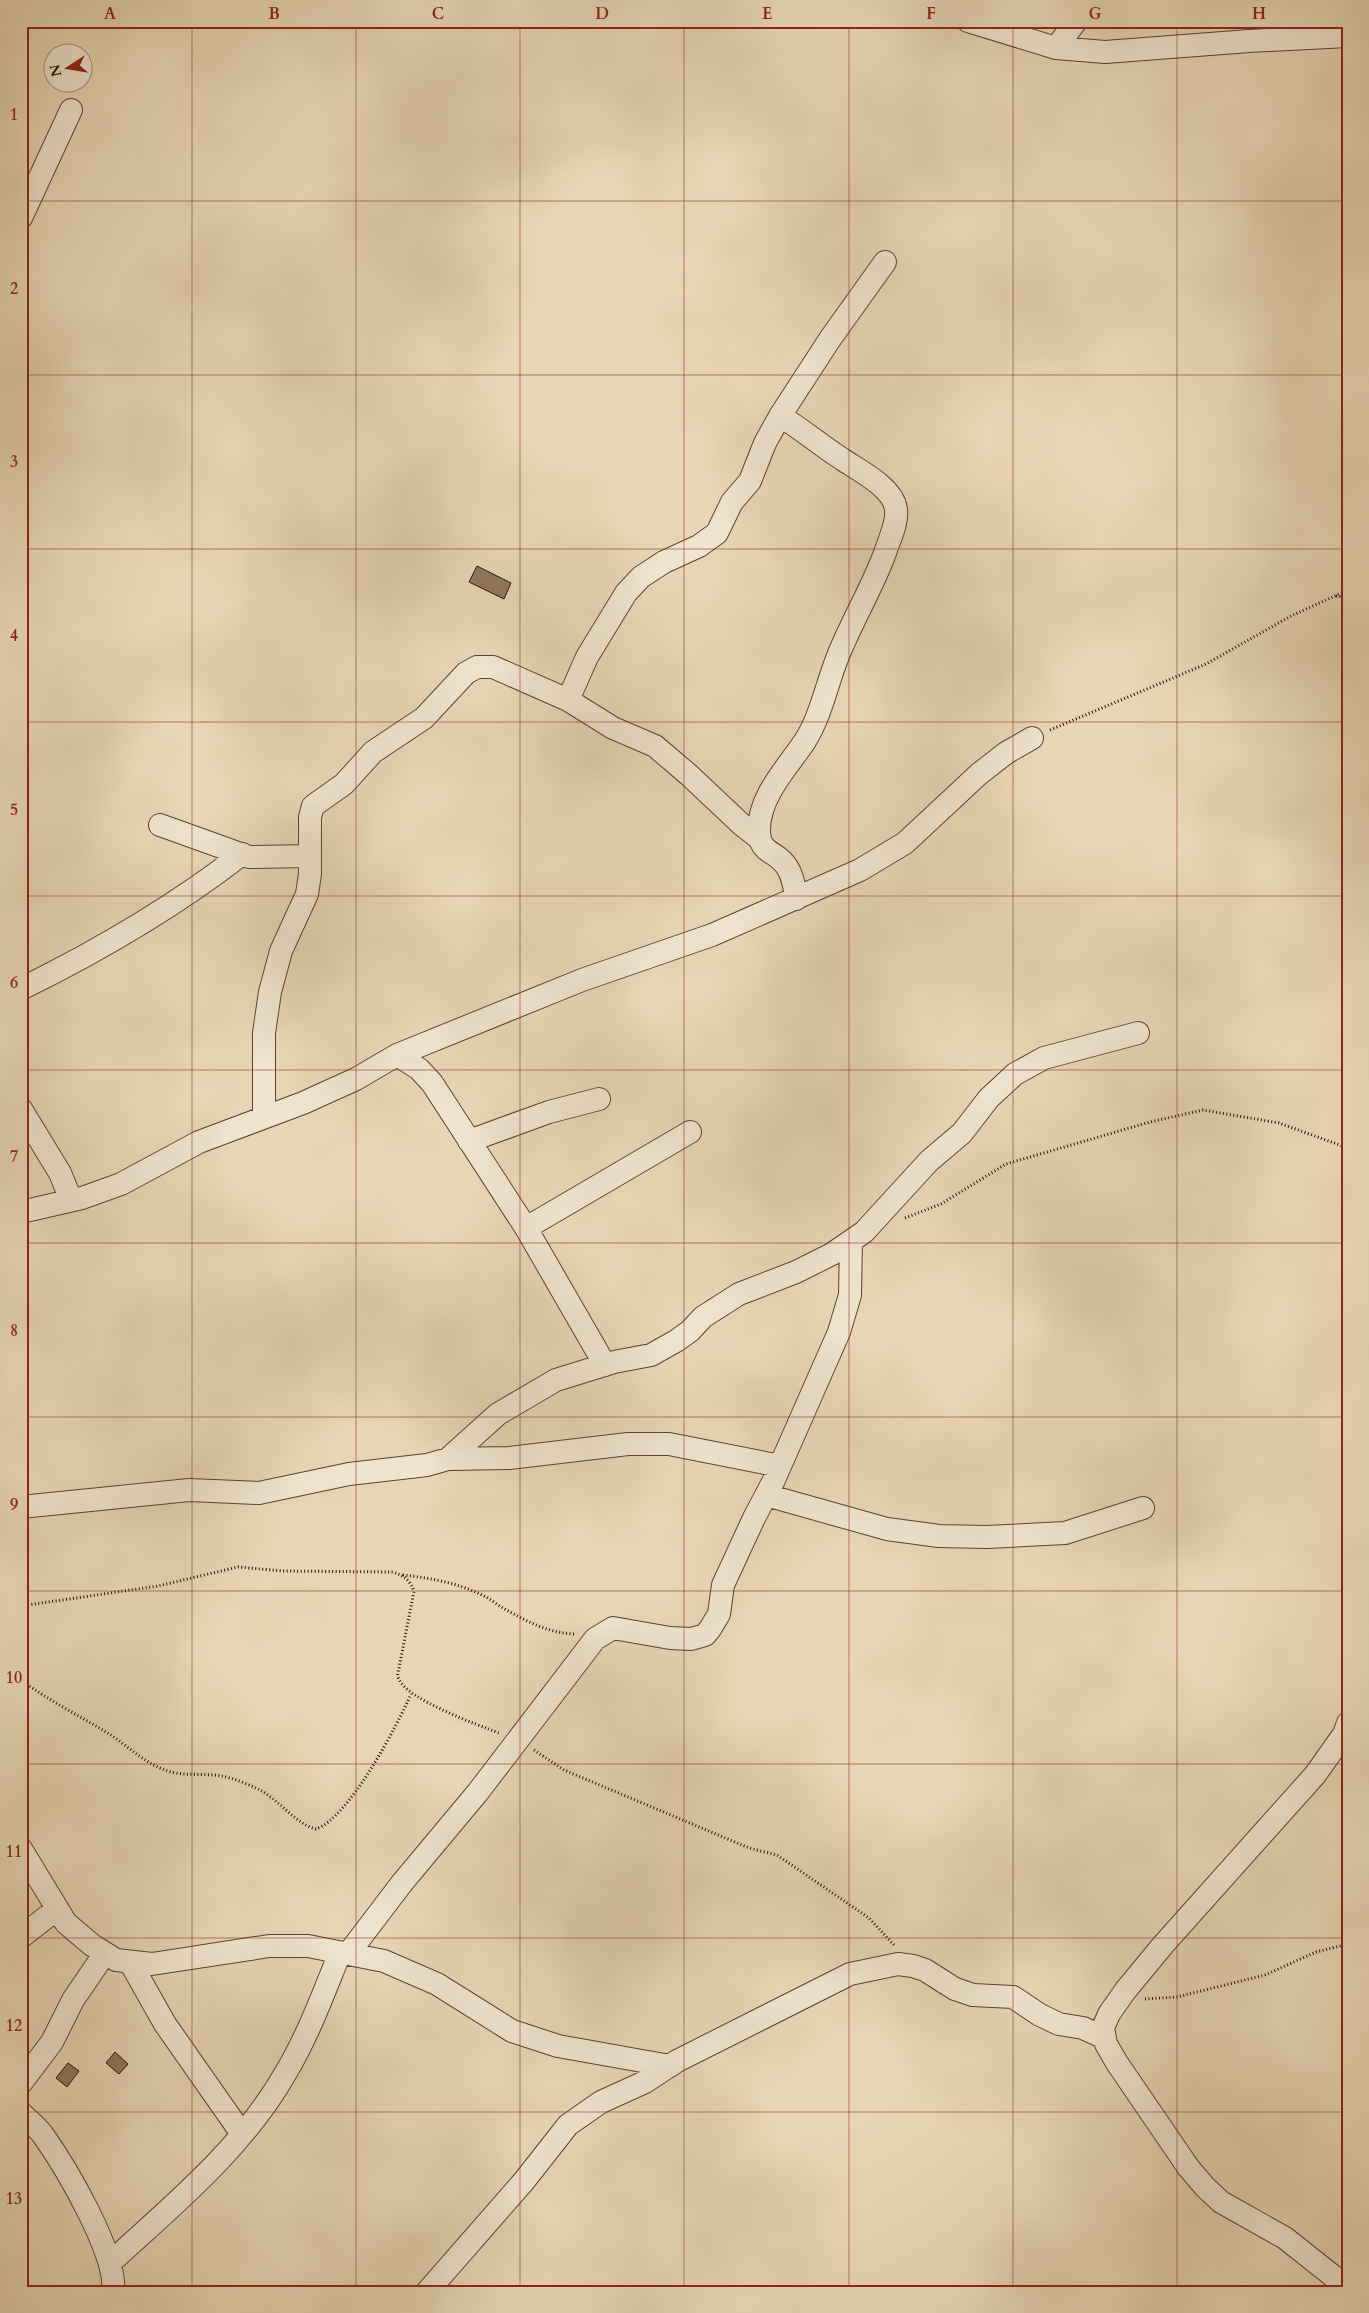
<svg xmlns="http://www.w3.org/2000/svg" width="1369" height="2313" viewBox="0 0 1369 2313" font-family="Cardo,serif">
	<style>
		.building { fill: #8f775f; stroke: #2f1102 }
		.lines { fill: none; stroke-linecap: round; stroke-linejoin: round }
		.minor-casing { stroke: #5d422f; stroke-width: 24 }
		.path { stroke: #2f1102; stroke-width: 3; stroke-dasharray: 1 2.5; stroke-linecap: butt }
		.minor { stroke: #efe4cf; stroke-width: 22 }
		.grid { fill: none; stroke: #8f2418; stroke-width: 1; stroke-opacity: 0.55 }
		.neatline { fill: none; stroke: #8f2418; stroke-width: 2 }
		.grid-label { font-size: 16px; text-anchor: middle; font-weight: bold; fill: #8f2418 }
	</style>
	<rect width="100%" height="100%" fill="#e7d6b5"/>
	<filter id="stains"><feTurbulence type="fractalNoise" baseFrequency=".004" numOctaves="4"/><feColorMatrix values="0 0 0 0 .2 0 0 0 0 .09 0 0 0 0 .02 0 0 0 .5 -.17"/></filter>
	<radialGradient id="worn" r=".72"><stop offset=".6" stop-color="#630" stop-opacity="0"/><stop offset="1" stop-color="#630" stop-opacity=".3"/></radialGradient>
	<!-- building -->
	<path class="building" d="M477,566L511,583L504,599L469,582Z
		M115,2052L128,2064L119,2074L106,2063Z
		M68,2063L79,2071L67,2087L56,2078Z"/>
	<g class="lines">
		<defs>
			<path id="minor" d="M968,21L1056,48L1105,52L1249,41L1348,36
				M1056,48L1076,21
				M21,218L71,110
				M780,416C802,429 820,445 842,459C858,470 893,487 896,509C898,523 889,540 885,553C872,588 852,621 838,656C827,683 821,716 805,741C787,768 759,796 759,830C759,855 777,850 787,867C793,876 795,889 796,899
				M568,700L587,657L626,593L641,577L664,562L699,546L717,533L732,502L750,481L765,443L780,416L830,339L885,262
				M160,825L249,857L310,856
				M21,989C98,951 174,907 242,854
				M397,1055L419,1069L432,1083L526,1228L605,1365
				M21,1109L60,1173L71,1200
				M264,1116V1033L270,992L281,951L307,894L310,874V817L313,806L344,784L373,752L424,718L466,673L477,667H493L568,700L613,728L655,746L689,775L741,824L760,839
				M469,1141L549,1112L599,1099
				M21,1212L82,1198L121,1184L199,1142L303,1103L356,1079L397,1055L582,980L712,935L860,870L905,843L979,774L1006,753L1032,738
				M526,1228L690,1132
				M448,1459L509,1458L628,1444H669L780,1466
				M766,1495L887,1529L939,1536L987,1537L1065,1533L1143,1508
				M21,1507L189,1490L259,1493L349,1474L427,1465L448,1459L498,1414L556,1380L614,1362L651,1355L676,1341L690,1331L703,1317L739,1294L796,1272L832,1254L864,1232L929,1161L962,1133L989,1098L1015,1074L1044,1058L1138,1033
				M1348,1723L1344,1734L1315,1775L1163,1945L1125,1991L1109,2014L1103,2028L1106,2044L1117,2063L1188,2167L1205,2187L1221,2202L1285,2238L1348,2288
				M21,1849L66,1923L92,1945L116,1960L152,1964L269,1946H308L384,1961L437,1984L512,2031L558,2046L670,2066
				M21,1937L57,1909
				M348,1954L402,1883L478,1792L595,1639L613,1628L670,1638L691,1639L705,1635L710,1629L719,1614L723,1585L754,1518L773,1482L839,1332L850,1295L851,1241
				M130,1962L165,2024L242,2134
				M21,2083L52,2042L73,2000L105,1953
				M21,2113C28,2120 37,2127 43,2135C65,2166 118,2255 113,2292
				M110,2263C173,2205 242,2149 285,2074C308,2036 323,1994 340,1953
				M427,2292L524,2181L568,2125L601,2102L645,2082L677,2061L850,1974L898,1964L913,1966L925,1970L955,1989L973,1995L1013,1997L1040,2015L1059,2024L1083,2028L1105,2038"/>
		</defs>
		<!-- minor casing -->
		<use href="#minor" class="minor-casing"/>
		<!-- path -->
		<path class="path" d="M1336,596L1348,598
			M1050,730L1206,664L1291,616L1348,590
			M905,1218L941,1204L1006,1164L1150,1122L1203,1110L1279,1123L1348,1148
			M403,1575C430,1578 459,1583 484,1596C491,1599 497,1605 503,1608C526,1621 548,1633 574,1634
			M21,1606L158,1586L238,1567L283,1571L393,1572C404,1576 410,1580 414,1591L399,1668C398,1671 397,1676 399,1679C406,1699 478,1725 499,1733
			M21,1680C48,1700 78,1715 106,1732C128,1745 145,1765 171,1772C187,1776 204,1773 221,1776C233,1778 248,1784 260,1790C279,1800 297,1825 316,1829C349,1818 397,1726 411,1694
			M534,1750L564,1770L749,1848L777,1855L869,1918L894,1945
			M1145,1999L1177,1997L1265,1975L1316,1952L1348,1944"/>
		<!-- minor -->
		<use href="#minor" class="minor"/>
	</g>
	<!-- grid -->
	<path class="grid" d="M192,21V2292M356,21V2292M520,21V2292M684,21V2292M849,21V2292M1013,21V2292M1177,21V2292M21,201H1348M21,375H1348M21,549H1348M21,722H1348M21,896H1348M21,1070H1348M21,1243H1348M21,1417H1348M21,1591H1348M21,1764H1348M21,1938H1348M21,2112H1348"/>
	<!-- margin -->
	<rect width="1369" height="2313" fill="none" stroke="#e7d6b5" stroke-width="55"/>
	<!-- north arrow -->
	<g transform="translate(68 68) rotate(258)"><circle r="24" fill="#efe4cf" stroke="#a2907d"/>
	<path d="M0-4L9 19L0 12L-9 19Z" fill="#8f2418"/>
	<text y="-8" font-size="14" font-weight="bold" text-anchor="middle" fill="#2f1102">N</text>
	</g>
	<rect x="28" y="28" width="1314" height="2258" class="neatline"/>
	<g class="grid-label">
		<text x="110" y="19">A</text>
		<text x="274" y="19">B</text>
		<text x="438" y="19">C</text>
		<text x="602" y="19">D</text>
		<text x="767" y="19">E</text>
		<text x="931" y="19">F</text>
		<text x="1095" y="19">G</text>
		<text x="1259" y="19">H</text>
		<text x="14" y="120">1</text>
		<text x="14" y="294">2</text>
		<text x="14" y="467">3</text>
		<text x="14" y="641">4</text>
		<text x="14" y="815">5</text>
		<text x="14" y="988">6</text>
		<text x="14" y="1162">7</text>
		<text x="14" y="1336">8</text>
		<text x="14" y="1510">9</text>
		<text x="14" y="1683">10</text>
		<text x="14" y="1857">11</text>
		<text x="14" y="2031">12</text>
		<text x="14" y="2204">13</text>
	</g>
	<rect width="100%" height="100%" filter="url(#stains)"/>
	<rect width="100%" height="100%" fill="url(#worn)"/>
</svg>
